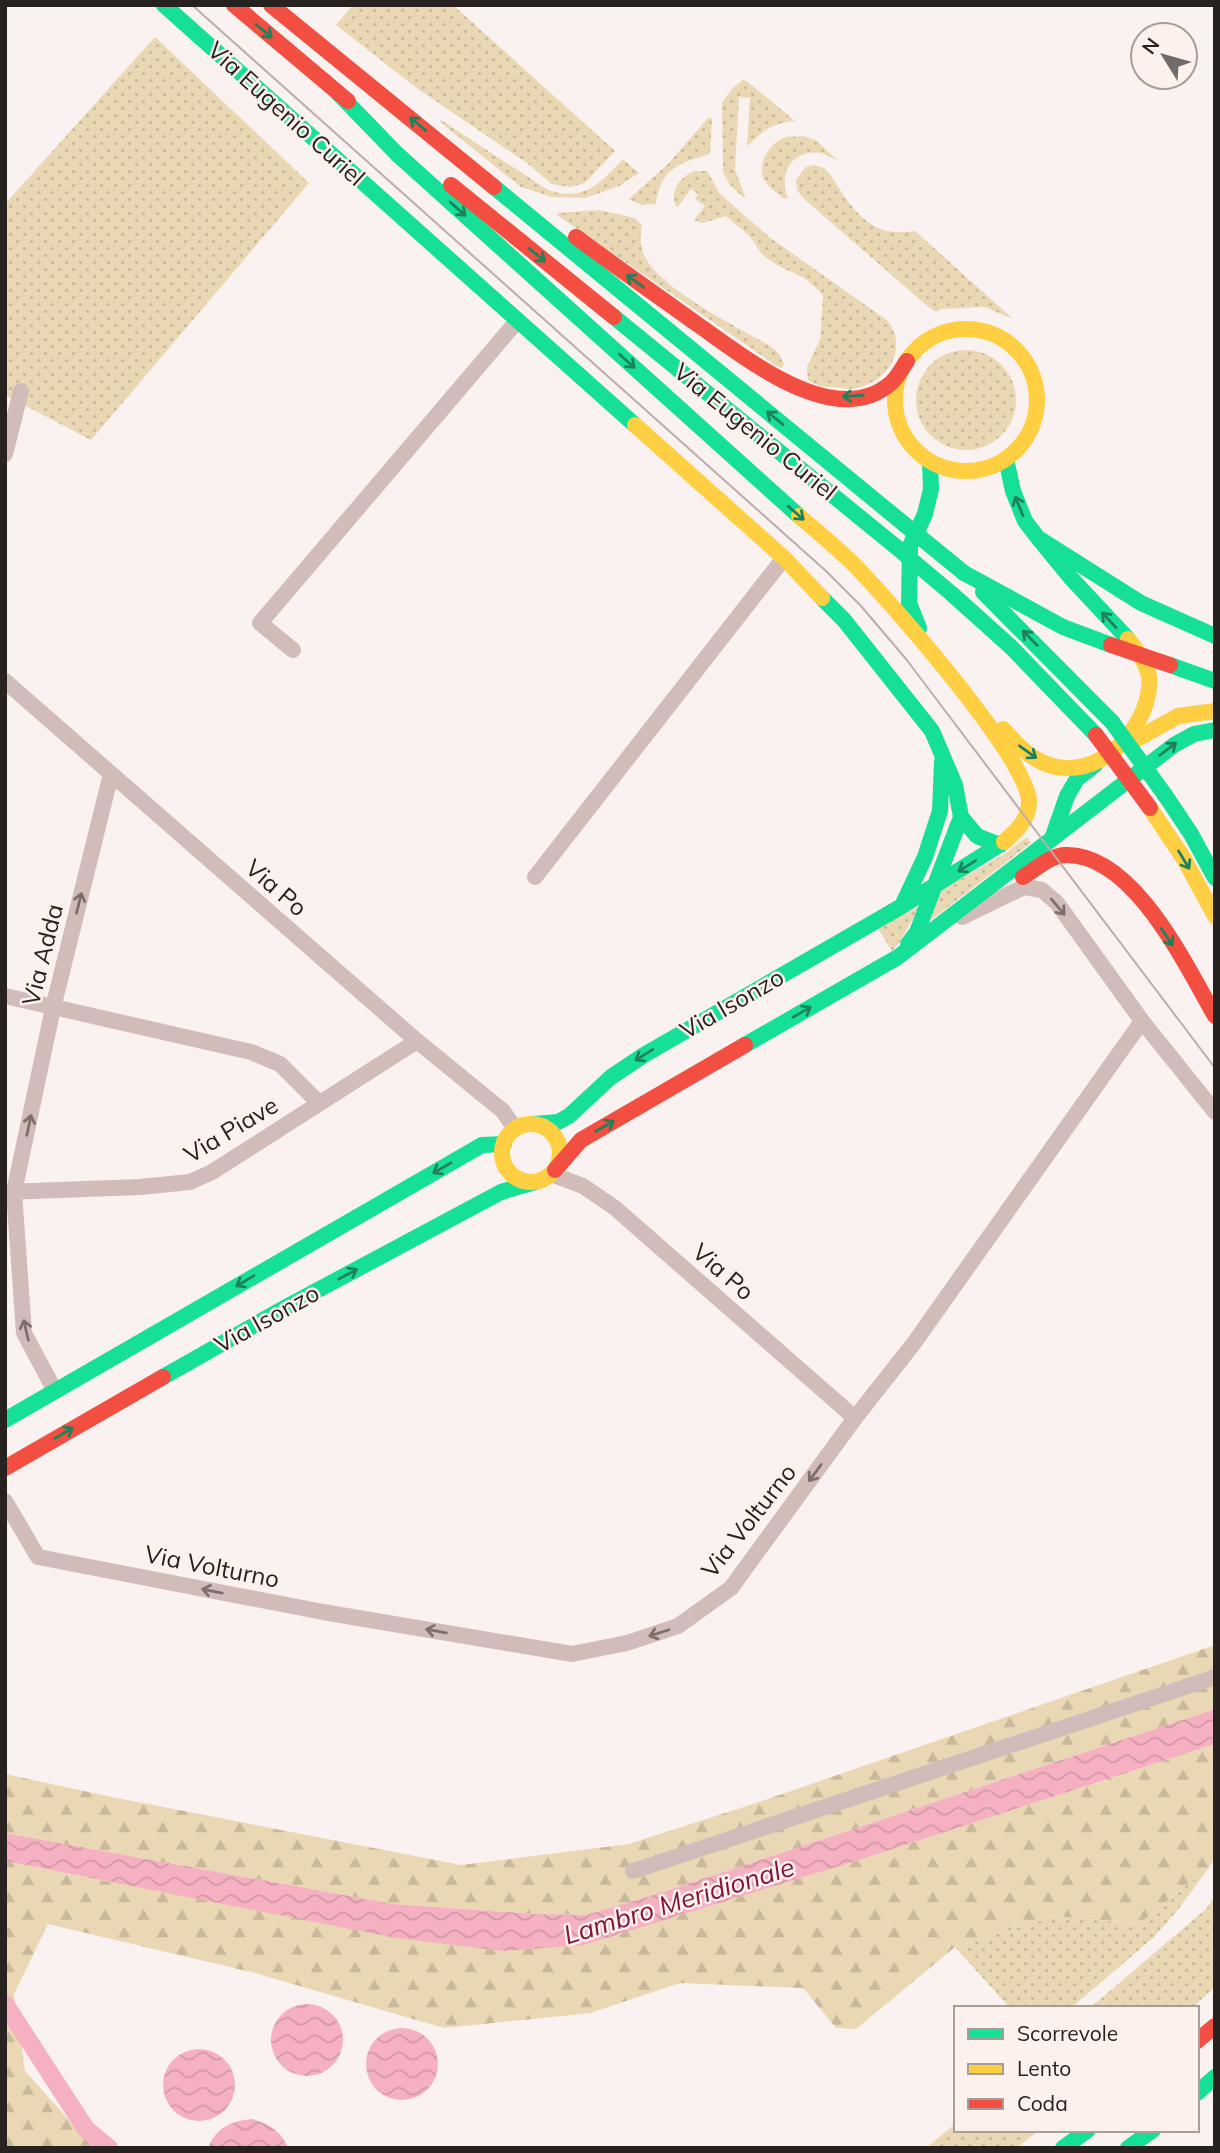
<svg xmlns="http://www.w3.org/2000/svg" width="1220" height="2153" viewBox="0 0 1220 2153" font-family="Mulish,sans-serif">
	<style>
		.grass { fill: url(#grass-dots) }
		.forest { fill: url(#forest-firs) }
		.water { fill: url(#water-waves) }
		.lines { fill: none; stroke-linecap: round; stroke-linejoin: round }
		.canal { stroke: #f5b1c2; stroke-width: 18 }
		.street { stroke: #d1bcba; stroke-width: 16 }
		.fast { stroke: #16e098; stroke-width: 16 }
		.slow { stroke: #ffcf43; stroke-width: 16 }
		.jam { stroke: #f24e42; stroke-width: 16 }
		.tram { stroke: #bbadab; stroke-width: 2 }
		.fast-bridge { stroke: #16e098; stroke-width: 16 }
		.jam-bridge { stroke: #f24e42; stroke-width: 16 }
		.oneway { stroke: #1e815c }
		.oneway2 { stroke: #7c6f6c }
		.labels { text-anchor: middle; stroke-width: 5; stroke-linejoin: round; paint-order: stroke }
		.street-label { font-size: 24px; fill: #27221f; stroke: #fdf1ec }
		.water-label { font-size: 26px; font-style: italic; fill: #821341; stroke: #fdf1ec }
	</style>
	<defs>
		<pattern id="grass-dots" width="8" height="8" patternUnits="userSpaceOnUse" patternTransform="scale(1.75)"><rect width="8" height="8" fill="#ead8b4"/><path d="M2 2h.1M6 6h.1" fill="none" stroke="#c9b99a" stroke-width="1.8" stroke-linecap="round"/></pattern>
		<pattern id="forest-firs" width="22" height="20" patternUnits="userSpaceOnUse" patternTransform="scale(1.75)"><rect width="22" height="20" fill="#ead8b4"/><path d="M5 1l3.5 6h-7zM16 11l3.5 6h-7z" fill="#c9b99a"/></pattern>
		<pattern id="water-waves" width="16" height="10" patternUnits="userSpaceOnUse" patternTransform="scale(1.75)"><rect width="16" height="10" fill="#f5b1c2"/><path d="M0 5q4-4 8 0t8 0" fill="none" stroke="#d298a6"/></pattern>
	</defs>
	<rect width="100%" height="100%" fill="#f9f2f0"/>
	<!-- grass -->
	<path class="grass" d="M353,5H453L615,151L585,183L570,187L552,184L527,163L418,89L336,25Z
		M155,37L309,183L91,440L5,395V204Z
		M744,79L795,121C773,122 762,132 747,146L750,98L739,97L735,170L745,196L744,198L730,185L723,172L722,102L734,87Z
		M709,117L712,119L710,154C680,163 660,168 656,204L642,205L629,199L668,164Z
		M441,120L548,190C585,202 599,184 623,159L639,173L619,186L585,198L552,197L521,187L440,122Z
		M803,136L816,140L837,160C832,158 826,154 821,153C792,149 778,174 788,198L784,199C779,194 772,190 767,184C754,168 768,143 786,137C791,136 798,137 803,136Z
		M814,165L824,168L829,173C852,208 868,239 915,231L1013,319L985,307L941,309L936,312L925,304L803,198L797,190L796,180L806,167Z
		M695,171H707L720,194L769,237L888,321C908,349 889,381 857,388C850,390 842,388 834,387C824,387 817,387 808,380L807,367L820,340L823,296C802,269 787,275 764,256C759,251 756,244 751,238C744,230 734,223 726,216L703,223L694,220L705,206L695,199L698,194L691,189L677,208C668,192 680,176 695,171Z
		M599,210L635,218L642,225C640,233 640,244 643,252C654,287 740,328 772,347L779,354L784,364L782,368L778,367L557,215L558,213Z
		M916 400a50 50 0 1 1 100 0a50 50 0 1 1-100 0Z
		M1027,837L1031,843L930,921L942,890L1006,853Z
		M920,906L899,943L892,951L877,927Z
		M1211,1865L1177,1911L1153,1938L1071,2008H1010L955,1947L1055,1916L1139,1924Z
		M1215,1896V1987L1192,2008H1090L1206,1909Z
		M956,2123V2130H1039L1017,2148H926Z"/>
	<!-- forest -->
	<path class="forest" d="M1215,1645V1709L654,1895L587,1915L535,1914L393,1904L5,1833V1774L112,1797L461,1865L629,1844L756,1803Z
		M1215,1744V1857L1211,1865L1139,1924L1055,1916L955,1947L856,2029L836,2028L803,1988L680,1983L590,2013L444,2028L255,1973L48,1924L14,1994L25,2071L94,2148H5V1861L106,1881L584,1945L853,1862Z"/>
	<!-- water -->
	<path class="water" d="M1215,1709V1744L853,1862L584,1945L503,1951L396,1938L5,1861V1833L393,1904L535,1914L586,1915L654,1895Z
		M271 2040a36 36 0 1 1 72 0a36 36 0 1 1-72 0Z
		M366 2064a36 36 0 1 1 72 0a36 36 0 1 1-72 0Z
		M163 2085a36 36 0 1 1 72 0a36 36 0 1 1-72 0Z
		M252,2119C269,2124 281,2131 288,2148H208C216,2128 231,2121 252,2119Z"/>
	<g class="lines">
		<!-- canal -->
		<path class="canal" d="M5,2004L86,2129L109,2148"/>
		<!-- street -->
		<path class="street" d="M5,454L21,391
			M293,650L260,623L518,320
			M5,681L417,1041L503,1111L515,1129
			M535,877L784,558
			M962,917L1024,887L1042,890L1057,903L1142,1021L1215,1112
			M5,996L251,1052L280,1064L319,1103
			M551,1174L583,1186L615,1208L855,1418
			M5,1192L140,1187L190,1182L212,1172L417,1041
			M55,1391L24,1333L14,1192L53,1008L111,774
			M5,1501L38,1557L323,1612L572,1654L627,1643L678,1626L731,1588L855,1418L914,1343L1142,1021
			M633,1871L1215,1677"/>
		<!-- fast -->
		<path class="fast" d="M164,5L635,425
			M338,93L397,154L799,516
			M494,187L904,524
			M614,317L895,546
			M1006,459L1013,491L1025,521L1038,538L1141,603L1215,636
			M1038,538L1070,577L1128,639
			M964,573L1063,627L1111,645
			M983,592L1112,722
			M952,594L1011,647L1096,735
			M822,598L844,620L932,731L955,785L961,817L977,836L1000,845
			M919,628L909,603L910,546L925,514L931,489L930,462
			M1170,665L1215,681
			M1165,795L1191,834L1215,878
			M1052,839L1067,796L1077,779L1095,765
			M902,906L925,857L940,811L942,762
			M908,944L917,932L961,817
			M745,1045L898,957L1174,745L1194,734L1215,730
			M534,1124L558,1122L569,1116L611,1077L644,1055L902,906L1004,842
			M163,1377L288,1306L501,1192L535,1182
			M5,1420L482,1145L504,1144
			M1197,2093L1215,2077
			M1063,2148L1088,2130
			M1128,2148L1153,2130"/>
		<!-- slow -->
		<path class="slow" d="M895 400a71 71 0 1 1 142 0a71 71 0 1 1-142 0Z
			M635,425L784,558L822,598
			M799,516C821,535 844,553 863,574C896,609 1031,762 1029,803C1028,821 1016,831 1004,842
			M1003,729C1015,742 1027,756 1044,763C1089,782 1133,744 1146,703C1148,694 1151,685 1149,676C1146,663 1137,650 1128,639
			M1128,744L1178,716L1215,711
			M1150,808L1184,859L1215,916
			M502 1153a29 29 0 1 1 58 0a29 29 0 1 1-58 0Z"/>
		<!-- jam -->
		<path class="jam" d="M234,5L348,101
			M271,5L494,187
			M451,185L614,317
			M576,237C615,266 655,294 694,322C741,354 834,433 891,383C898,377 902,368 907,361
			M1023,877C1036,869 1051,855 1066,855C1134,854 1186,966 1215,1016
			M555,1170L581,1140L745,1045
			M5,1468L163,1377
			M1197,2041L1215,2026"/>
		<!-- tram -->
		<path class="tram" d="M192,5L826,571L861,606L906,659L1215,1068"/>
		<!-- fast-bridge -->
		<path class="fast-bridge" d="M904,524L964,573
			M895,546L952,594
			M1112,722L1165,795"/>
		<!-- jam-bridge -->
		<path class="jam-bridge" d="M1111,645L1170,665
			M1096,735L1150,808"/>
	</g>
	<!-- one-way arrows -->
	<defs><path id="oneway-shaft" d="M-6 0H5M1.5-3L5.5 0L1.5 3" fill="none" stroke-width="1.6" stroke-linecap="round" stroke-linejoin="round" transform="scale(1.75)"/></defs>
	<g class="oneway">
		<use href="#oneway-shaft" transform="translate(264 31) rotate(40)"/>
		<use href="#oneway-shaft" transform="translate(418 124) rotate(-140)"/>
		<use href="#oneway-shaft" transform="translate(458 209) rotate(42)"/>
		<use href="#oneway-shaft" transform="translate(537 255) rotate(39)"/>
		<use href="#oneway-shaft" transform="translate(635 281) rotate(-144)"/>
		<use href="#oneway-shaft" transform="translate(627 361) rotate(42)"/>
		<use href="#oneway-shaft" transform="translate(853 396) rotate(175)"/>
		<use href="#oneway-shaft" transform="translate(775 418) rotate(-141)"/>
		<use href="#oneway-shaft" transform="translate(1019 506) rotate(-112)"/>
		<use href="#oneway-shaft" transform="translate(796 513) rotate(41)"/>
		<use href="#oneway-shaft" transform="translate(1109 620) rotate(-133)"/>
		<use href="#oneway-shaft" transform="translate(1030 638) rotate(-134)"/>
		<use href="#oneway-shaft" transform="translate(1168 749) rotate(-38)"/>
		<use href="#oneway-shaft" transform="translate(1028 752) rotate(36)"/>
		<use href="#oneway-shaft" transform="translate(1184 860) rotate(59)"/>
		<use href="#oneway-shaft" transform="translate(967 866) rotate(148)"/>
		<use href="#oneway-shaft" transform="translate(1167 937) rotate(56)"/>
		<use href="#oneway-shaft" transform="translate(802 1012) rotate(-30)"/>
		<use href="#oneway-shaft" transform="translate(644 1055) rotate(148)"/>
		<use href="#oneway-shaft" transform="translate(605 1126) rotate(-30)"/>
		<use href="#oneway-shaft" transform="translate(442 1168) rotate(150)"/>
		<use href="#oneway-shaft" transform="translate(348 1274) rotate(-28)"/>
		<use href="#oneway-shaft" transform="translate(245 1281) rotate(149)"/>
		<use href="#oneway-shaft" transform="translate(64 1433) rotate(-30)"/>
	</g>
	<g class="oneway2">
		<use href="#oneway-shaft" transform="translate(79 903) rotate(-76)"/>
		<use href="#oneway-shaft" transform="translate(1058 907) rotate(50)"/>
		<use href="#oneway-shaft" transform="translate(29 1125) rotate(-78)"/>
		<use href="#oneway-shaft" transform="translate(26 1330) rotate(-103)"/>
		<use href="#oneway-shaft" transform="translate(815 1473) rotate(126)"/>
		<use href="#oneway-shaft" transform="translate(212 1591) rotate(-169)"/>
		<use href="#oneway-shaft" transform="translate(436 1631) rotate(-170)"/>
		<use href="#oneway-shaft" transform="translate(659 1633) rotate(162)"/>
	</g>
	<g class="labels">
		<!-- street labels -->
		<g class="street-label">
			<text transform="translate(286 114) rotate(42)" y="8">Via Eugenio Curiel</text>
			<text transform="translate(755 432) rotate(39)" y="8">Via Eugenio Curiel</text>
			<text transform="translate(276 888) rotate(41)" y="8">Via Po</text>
			<text transform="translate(43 955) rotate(-76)" y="8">Via Adda</text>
			<text transform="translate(732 1004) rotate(-30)" y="8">Via Isonzo</text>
			<text transform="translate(231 1130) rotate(-31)" y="8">Via Piave</text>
			<text transform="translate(723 1272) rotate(41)" y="8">Via Po</text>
			<text transform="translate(267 1319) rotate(-29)" y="8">Via Isonzo</text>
			<text transform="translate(749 1521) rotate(-52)" y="8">Via Volturno</text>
			<text transform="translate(212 1567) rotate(11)" y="8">Via Volturno</text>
		</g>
		<!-- water labels -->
		<g class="water-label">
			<text transform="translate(679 1901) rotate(-17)" y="9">Lambro Meridionale</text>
		</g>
	</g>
	<!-- border -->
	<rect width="1220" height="2153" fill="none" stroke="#27221f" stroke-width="14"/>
	<!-- legend -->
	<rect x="954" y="2006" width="245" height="126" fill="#fdf1ec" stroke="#a79e9a" stroke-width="2"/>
	<rect x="968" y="2029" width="35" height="10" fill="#16e098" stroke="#a79e9a" stroke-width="2"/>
	<text x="1017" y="2041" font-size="21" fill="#27221f">Scorrevole</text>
	<rect x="968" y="2064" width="35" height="10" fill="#ffcf43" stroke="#a79e9a" stroke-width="2"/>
	<text x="1017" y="2076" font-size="21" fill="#27221f">Lento</text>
	<rect x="968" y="2099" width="35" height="10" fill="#f24e42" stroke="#a79e9a" stroke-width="2"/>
	<text x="1017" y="2111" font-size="21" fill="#27221f">Coda</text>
	<!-- north arrow -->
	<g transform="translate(1164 56) rotate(307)"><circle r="33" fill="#fdf1ec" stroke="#a79e9a" stroke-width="2"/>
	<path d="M0-5L12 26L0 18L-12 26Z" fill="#706b68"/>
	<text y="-10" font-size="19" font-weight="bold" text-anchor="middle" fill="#27221f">N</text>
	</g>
</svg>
